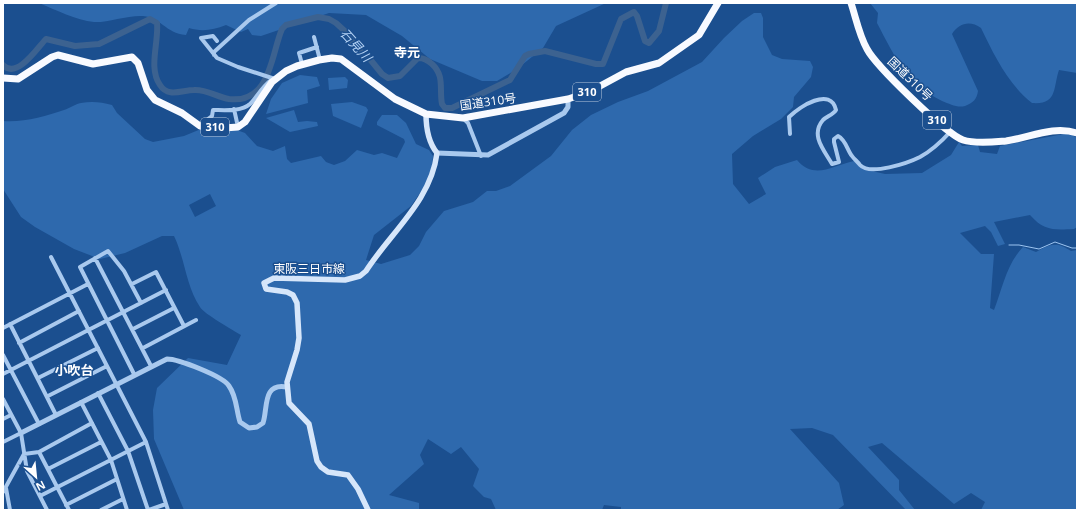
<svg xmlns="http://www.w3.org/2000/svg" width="1080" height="513" viewBox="0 0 1080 513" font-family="'Open Sans','Noto Sans JP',sans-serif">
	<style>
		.green { fill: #2e69ad; fill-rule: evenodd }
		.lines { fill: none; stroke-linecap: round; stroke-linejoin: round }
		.stream { stroke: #9cc4f0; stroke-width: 1 }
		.river { stroke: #3c6290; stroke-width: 6 }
		.minor { stroke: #a9c9ee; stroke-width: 4 }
		.tertiary { stroke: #a9c9ee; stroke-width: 5 }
		.secondary { stroke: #d6e6fa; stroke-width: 5.5 }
		.trunk { stroke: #f8faff; stroke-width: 7 }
		.labels { text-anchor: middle; stroke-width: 3; stroke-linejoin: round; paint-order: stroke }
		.shield { fill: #1b4f8f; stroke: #bbcadd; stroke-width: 1 }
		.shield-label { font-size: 11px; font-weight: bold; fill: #fff }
		.street-label { font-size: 12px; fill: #fff; stroke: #1b4f8f }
		.water-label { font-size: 13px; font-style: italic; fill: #b5d3f5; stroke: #1b4f8f }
		.neighbourhood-label { font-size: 13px; font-weight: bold; fill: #fff; stroke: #1b4f8f }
	</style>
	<rect width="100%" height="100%" fill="#1b4f8f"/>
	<!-- green -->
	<path class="green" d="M39,3H606L556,26L543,48L517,69L497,81H482L430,59L402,36L366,15L329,13L261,36L252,35L248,29L241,32L226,25C213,30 202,32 189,28L186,35C165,33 162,18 143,16C128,15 106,23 94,22C76,20 56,10 39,3Z
		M870,3H1077V73L1059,70C1053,87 1058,105 1032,103C1008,84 994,55 981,28C970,20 959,23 952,34L978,91C977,99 973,103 965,106C957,108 950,104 942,101C906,83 895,57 877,23L878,13Z
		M754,13H761L763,18V37L772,55L782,59L810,61L813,67L811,77L794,97L793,107L781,119L753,136L732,154L733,184L749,204L766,194L758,178L775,167L797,160C814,180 832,166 854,161L863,169L885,174L922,173L951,155L959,142L962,146L978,145L980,152L997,154L1000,146L1069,133L1077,138V227L1074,229C1054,230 1044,231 1030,215L994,222L1005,244L998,246L991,232L985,226L960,233L981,254H994L990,308L994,310C1003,287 1006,265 1023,247L1036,252C1050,244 1056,241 1071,251L1077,250V510H981L985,502L971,493L954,504L882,443L868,447L899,480V490L915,510H906L833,435L812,428L790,429L839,483L844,505L837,510H621V507L604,505L602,510H496L491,499L484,497L473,486L479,469L461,447L451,454L428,439L420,455L424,464L389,495L419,503V510H184L154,439L153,410L157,388L188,358L227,365L241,335C233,330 204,314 200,307C186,286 185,259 174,236H162L125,253L100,259L74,249L35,227L21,217L3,189V121C22,123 46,116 64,110C70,108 75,104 81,103C92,101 101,102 112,105L117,113L145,139L153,142L184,136L201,129H234L245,133L257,146L273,151L285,146L287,159L291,163L321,156L326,162L334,165L345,161L357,150L374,155L382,153L397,158L405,142L404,139L377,125V122L382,115H397L406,123L416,144L429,150L433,156L432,166L426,184L411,206L374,235L366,260L381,264L410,255L419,246L426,232L444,211L473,202L487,191H496L510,186L551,156L572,130L591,115L618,102L648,91L702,62L724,38L742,21ZM210,194L216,206L195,217L189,205Z
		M300,75L317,77L320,86L307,90L308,103L266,114L271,99L282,83Z
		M345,77L348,80L347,88L329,90L328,78Z
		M352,102L366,107L368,110L361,128L333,116L331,104Z
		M294,110L298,122L307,121L317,122L318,126L290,132L266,118Z"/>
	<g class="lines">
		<!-- stream -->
		<path class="stream" d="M1009,245H1019L1039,249L1055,242L1072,248H1077"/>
		<!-- river -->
		<path class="river" d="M3,65C17,80 38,47 46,39L75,46L99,44L150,19L157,23C159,42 148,68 160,85C168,98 182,90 194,90C206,89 217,97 229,99C271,104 271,54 282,29L286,25L318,17L329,19L336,23L348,34L356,48L369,58L382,74L388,78L400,76L418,58C424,58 427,60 432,64C445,76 439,89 442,104L445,108H452L510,80L525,56L529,54L545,51L596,64H603L621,19L634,12L637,16L645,41L649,43L659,31L666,3"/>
		<!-- minor -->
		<path class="minor" d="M314,37L320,60
			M217,41L213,36L201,38L217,58L238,67L275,79
			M214,55V52L249,20L276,3
			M302,64L299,53L317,47
			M234,109L238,127
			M463,118L468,123L481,156
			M208,127V119L212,116L213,110C223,110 241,112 250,104C257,97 261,88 271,80
			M790,134L789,117C799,107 831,86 836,110C833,115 827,116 823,120C810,135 824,150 832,164L839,162L834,142V139L838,136C846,140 847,150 852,156C854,159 858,162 860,165C870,176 908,163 920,157C931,151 942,141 951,131
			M51,257L146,442L168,510
			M95,258L151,366
			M132,284L156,272L184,326
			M10,324L56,415
			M3,328L88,284
			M133,329L174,308
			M19,343L79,311
			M143,348L196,320
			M3,355L39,424
			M3,374L166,290
			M134,374L80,267L108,251L124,271L141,303
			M38,378L98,348
			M98,393L128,451L148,510
			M48,396L107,366
			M3,399L21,433L27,471L47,510
			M81,402L111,460L127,510
			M3,419L11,415
			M3,442L21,433
			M39,452L69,510
			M48,469L101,442
			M6,488L10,510
			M3,492L24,454L39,452L92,423
			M40,496L146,442
			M66,505L117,479
			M101,510L123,499
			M149,510L166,504"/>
		<!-- tertiary -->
		<path class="tertiary" d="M437,153L488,155L564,113L568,107V99
			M21,433L167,359C178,359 223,376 229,386C237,397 236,410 240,422L249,428L257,427L263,423C268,409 262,382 287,387"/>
		<!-- secondary -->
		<path class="secondary" d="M368,510L358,489L348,475L328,472L321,467L317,461L309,424L289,403L287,382L297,350L299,338L297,303L293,295L287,292L266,289L264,283L274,278L345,280L360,276L366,271C391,232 431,201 437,153C428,142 426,127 426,114"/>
		<!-- trunk -->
		<path class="trunk" d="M851,3C856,18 859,35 867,49C876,66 946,134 963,140C975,144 993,142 1006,141C1029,138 1053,125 1077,133
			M3,78L18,79L52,57L58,55L93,64L132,57L138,63L147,90L155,100L182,113L200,126L224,128L238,127L245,122L272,82L286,71L297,66L319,60L332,58L341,59L395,99L426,114L463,118L568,99L589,92L626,72L659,63L699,35L718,3"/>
	</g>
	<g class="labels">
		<!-- shield labels -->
		<g class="shield">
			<rect x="573" y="83" width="28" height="18" rx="3"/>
			<rect x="923" y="111" width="28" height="18" rx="3"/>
			<rect x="201" y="118" width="28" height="18" rx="3"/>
		</g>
		<g class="shield-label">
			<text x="587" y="96">310</text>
			<text x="937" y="124">310</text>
			<text x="215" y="131">310</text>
		</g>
		<!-- street labels -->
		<g class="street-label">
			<text transform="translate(910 79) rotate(44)" y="4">国道310号</text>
			<text transform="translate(488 102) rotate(-8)" y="4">国道310号</text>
			<text x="309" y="273">東阪三日市線</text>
		</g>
		<!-- water labels -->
		<g class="water-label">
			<text transform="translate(356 45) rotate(48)" y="5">石見川</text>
		</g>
		<!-- neighbourhood labels -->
		<g class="neighbourhood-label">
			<text x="407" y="57">寺元</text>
			<text x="74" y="375">小吹台</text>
		</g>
	</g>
	<!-- border -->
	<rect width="1080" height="513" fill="none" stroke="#ffffff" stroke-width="8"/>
	<!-- north arrow -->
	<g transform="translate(36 477) rotate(153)" stroke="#1b4f8f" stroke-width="3" paint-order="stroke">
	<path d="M0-3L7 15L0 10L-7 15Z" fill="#ffffff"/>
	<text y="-6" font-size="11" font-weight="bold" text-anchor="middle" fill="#ffffff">N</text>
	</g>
</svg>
